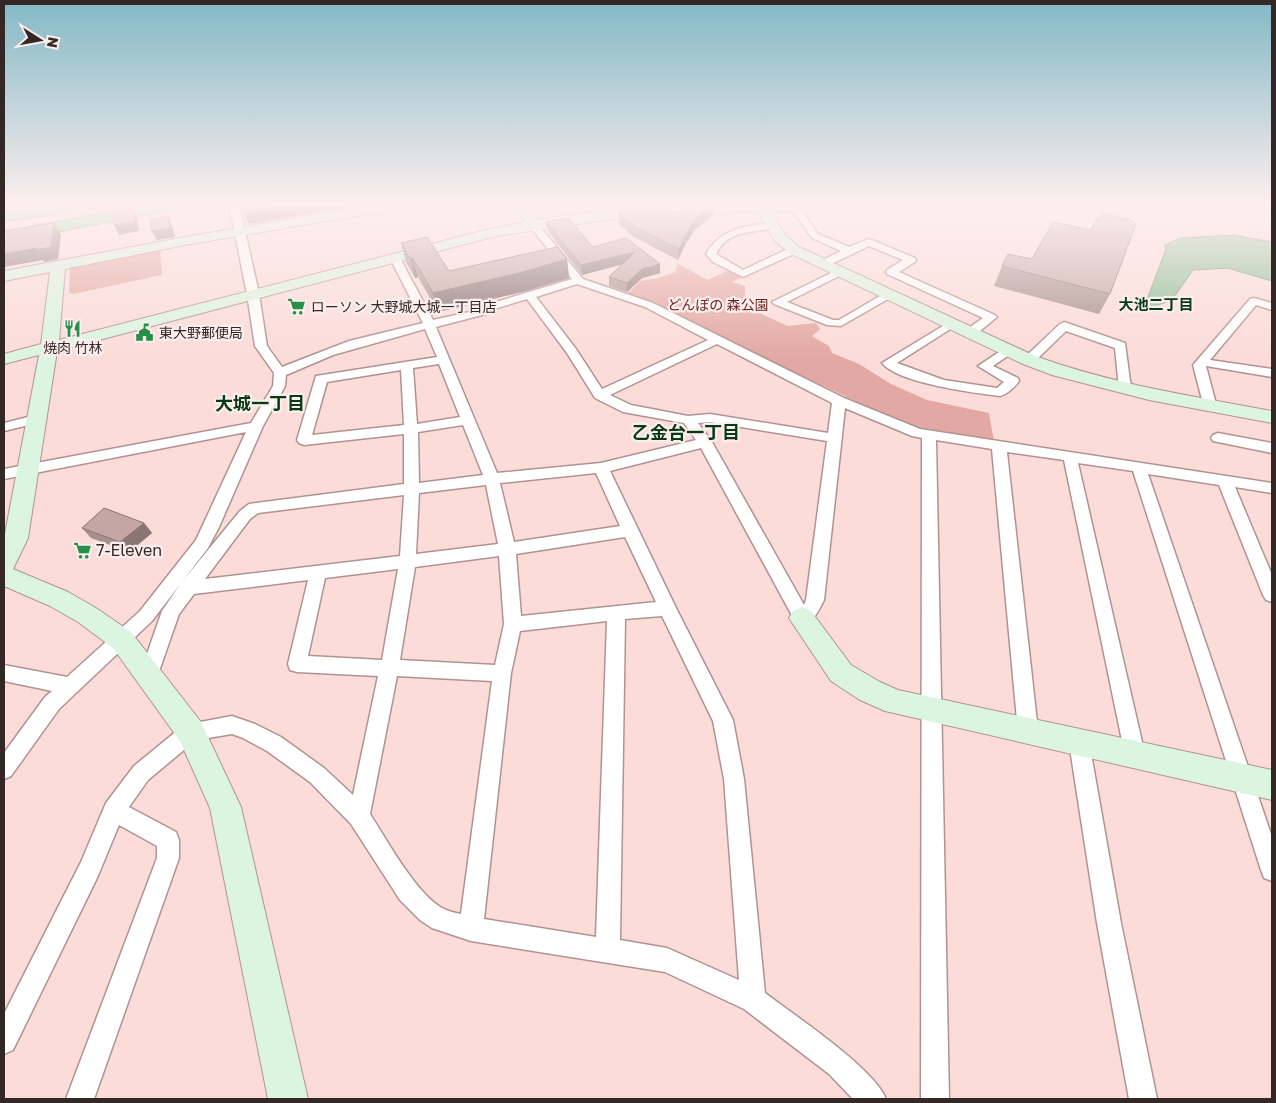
<svg xmlns="http://www.w3.org/2000/svg" width="1276" height="1103" viewBox="0 0 1276 1103" font-family="'Golos Text','Noto Sans JP',sans-serif">
	<style>
		.green { fill: #e3a8a3 }
		.water { fill: #8bbe94; stroke: #719173 }
		.lines { fill: none; stroke-linecap: round; stroke-linejoin: round }
		.street-casing { stroke: #b09390; stroke-width: 3 }
		.secondary-casing { stroke: #b09390; stroke-width: 2 }
		.highway-casing { stroke: #6a9e71; stroke-width: 2 }
		.street { fill: #fff; fill-rule: evenodd }
		.secondary { fill: #dbf5e0; fill-rule: evenodd }
		.highway { fill: #87de99; fill-rule: evenodd }
		.wall { fill: #a9908d }
		.shaded-wall { fill: #897573 }
		.building { fill: #c4a7a4; stroke: #897573 }
		.labels { text-anchor: middle; stroke-width: 4.5; stroke-linejoin: round; paint-order: stroke }
		.far-park-label { font-size: 14px; fill: #6c1e1e; stroke: #fbeeed }
		.far-poi-label { font-size: 14px; fill: #342827; stroke: #fbeeed; text-anchor: start }
		.far-neighbourhood-label { font-size: 15px; font-weight: bold; fill: #063a17; stroke: #fbeeed }
		.poi-label { font-size: 16px; fill: #342827; stroke: #fbeeed; text-anchor: start }
		.neighbourhood-label { font-size: 18px; font-weight: bold; fill: #063a17; stroke: #fbeeed }
	</style>
	<rect width="100%" height="100%" fill="#fbdcd9"/>
	<!-- green -->
	<path class="green" d="M160,248L162,275L73,294L69,293L70,268Z
		M678,264L708,280L729,270L742,277L732,282L745,286V297L759,313L788,326L816,323L820,329L812,336L829,346L832,353L859,364L891,384L927,400L989,413L994,442L929,432L911,427L627,294L640,281L659,278L675,272Z"/>
	<!-- water -->
	<path class="water" d="M1233,235L1272,242V281L1227,268L1193,270L1172,300L1152,307L1148,297L1166,249L1165,245L1180,238Z"/>
	<g class="lines">
		<defs>
			<path id="street" d="M229,204H239L259,294L267,346L282,367L349,341L423,323L390,258L391,256L395,255L400,258L433,320L478,310L486,305L572,279L528,224L533,221L536,222L583,279L653,303L844,398L920,429L1272,483V493L1235,487L1272,575V602L1266,600L1263,595L1219,485L1148,474L1272,837V881L1264,878L1261,870L1133,471L1078,463L1145,755L1142,762L1135,765L1128,762L1125,755L1064,460L1007,452L1038,731L1035,737L1028,740L1021,737L1018,731L992,449L936,440L949,1099H921L922,438L912,436L845,408L824,600C818,612 811,628 796,623L701,448L610,471L676,608L733,720L744,779L765,993C794,1015 875,1069 886,1099H853L829,1074L744,1009L665,972L471,941L432,928L420,920L400,900L351,824L310,782L267,751L243,738L232,734L196,740L148,780L129,807L176,832L179,840V858L94,1099H66L157,858V846L119,825L97,878L13,1050L4,1054V1014L81,862L106,803L134,766L184,725L232,716L255,724L281,737L324,768L353,795L378,676L297,672L290,670L288,664L308,580L194,594L179,614L156,680L149,682L142,680L140,674L162,611L181,583L152,621L59,709L11,776L4,779V753L45,697L52,691L4,681V665L67,677L140,611L196,540L246,432L4,479V469L251,423L273,386L274,373L255,346L247,294ZM577,284L645,307L708,340L602,389L576,349L536,297ZM527,299L567,353L595,398L623,412L684,423L696,440L601,463L497,473L436,327L486,314L494,309ZM425,329L437,357L316,376L297,440L299,443L304,445L404,434V484L249,504L240,511L181,583L208,548L219,527L263,426L285,386L286,375L333,355ZM717,344L832,403L828,433L710,414L688,416L631,405L610,395ZM439,364L460,417L417,424L413,368ZM401,370L404,425L312,435L327,382ZM710,422L827,441L806,600L804,605L712,442L698,423ZM463,425L483,475L419,483L418,432ZM596,473L620,526L514,542L500,483ZM486,485L498,544L416,554L419,493ZM404,495L400,556L205,579L250,519L258,513ZM625,537L656,602L521,616L516,554ZM499,556L504,624L495,665L400,660L415,567ZM398,569L382,660L308,656L325,578ZM662,616L713,721L724,779L739,980L667,948L620,940L625,619ZM607,621L596,937L484,919L511,673L520,631ZM397,676L492,681L461,914C456,913 451,912 446,910C418,898 387,840 370,814Z
				M796,205L799,206L818,234L849,247L869,239L915,258L916,260L915,262L899,272L995,315L997,317L975,335H967L965,332L967,329L983,318L887,274L886,272L887,270L903,260L869,246L827,266H819L818,264L819,262L841,251L812,238L791,208Z
				M771,223L774,224V228C752,233 728,230 716,254L743,270L790,248H798V252L743,277L713,262L706,254C720,229 744,226 771,223Z
				M839,269L844,272L843,274L787,302L833,320H839L885,293H893L895,295L841,326L827,325L774,304L772,302Z
				M1254,298L1272,303V310L1256,305L1210,360L1272,369V377L1206,366L1216,404L1209,408L1204,407L1193,365L1250,299Z
				M951,321L957,324L955,326L897,363L944,380L997,388L1004,382L978,366L1008,346L1014,350L1012,353L993,366L1018,378L1019,381C1015,387 1007,394 1000,396C974,393 898,383 882,363Z
				M1064,322L1125,343L1131,388L1130,391H1120L1119,388L1115,348L1066,331L1033,363H1025L1023,360L1025,357L1060,324Z
				M36,415L41,416L43,419L41,422L4,431V423Z
				M1218,433L1272,443V453L1213,441L1211,438L1213,435Z
				M1079,733L1086,735L1089,742L1121,923L1157,1099H1129L1097,923L1069,742L1072,735Z"/>
			<path id="secondary" d="M380,204H412L405,208L185,245L65,269L59,340L490,229L525,222L513,204H527L538,220C670,197 807,204 941,204L934,208L771,211L784,234L799,247L1035,356C1112,384 1192,396 1272,411V423L1149,400L1052,375L1023,364L789,253L774,240L758,211L658,215L604,220L496,236L57,351L28,538L13,569L68,592L96,608L131,632L201,722L241,807L308,1099H268L210,808L180,741L113,648L78,622L50,606L4,586V539L39,355L4,364V354L41,344L50,272L4,281V271L185,237Z
				M802,607L811,611L851,665L880,682L898,690L1272,770V800L885,711L860,700L831,681L789,618L793,611Z"/>
			<path id="highway" d="M57,204L69,205L71,208L69,211L63,213L4,221V211Z
				M149,204H182L180,207L174,209L4,242V232Z"/>
		</defs>
		<!-- street casing -->
		<use href="#street" class="street-casing"/>
		<!-- secondary casing -->
		<use href="#secondary" class="secondary-casing"/>
		<!-- highway casing -->
		<use href="#highway" class="highway-casing"/>
		<!-- street -->
		<use href="#street" class="street"/>
		<!-- secondary -->
		<use href="#secondary" class="secondary"/>
		<!-- highway -->
		<use href="#highway" class="highway"/>
	</g>
	<!-- wall -->
	<path class="wall" d="M714,204L713,215L695,230L686,243L678,260L634,237L619,224L618,213L674,212Z
		M546,222L593,247L660,273L642,278L627,292L609,286V277L622,264L582,275L547,230Z
		M1091,230L1110,294L1099,314L994,286L1002,266L1032,259Z
		M401,243L449,271L567,259L569,278L526,291L438,312L418,277L415,278L406,262Z
		M144,523L152,533L129,552L91,538L82,528Z"/>
	<!-- shaded-wall -->
	<path class="shaded-wall" d="M287,204H368L249,224L243,211Z
		M714,204L713,215L695,230L686,243L678,260L679,249L687,232L695,219Z
		M132,209L137,218L139,231L119,235L114,225Z
		M168,216L172,226L175,237L157,240L152,231Z
		M54,223L61,235L58,259L44,262L43,260L4,267V254Z
		M635,252V261L582,275L581,265Z
		M413,258L418,277L415,278L410,259Z
		M567,259L569,278L526,291L438,312L433,293Z
		M660,264V273L642,278L627,292V283L642,269Z
		M144,523L152,533L129,552L120,542Z"/>
	<!-- building -->
	<path class="building" d="M243,204H287L243,211Z
		M714,204L695,219L687,232L679,249L634,226L618,213L665,206L674,212Z
		M132,209L134,222L114,225L113,212Z
		M1102,213L1129,219L1136,224L1110,294L1002,266L1008,254L1032,259L1053,222L1091,230L1096,219L1099,220Z
		M168,216L170,228L152,231L150,220Z
		M568,218L593,247L626,238L660,264L642,269L627,283L609,277L635,252L581,265L546,222Z
		M54,223L51,247L36,250L37,248L4,254V231Z
		M427,237L449,271L557,247L567,259L523,272L433,293L413,258L410,259L401,243Z
		M104,508L144,523L120,542L82,528Z"/>
	<!-- sky -->
	<linearGradient id="sky" x2="0" y2="1"><stop stop-color="#83b8c6"/><stop offset="0.57" stop-color="#fdefee"/><stop offset="1" stop-color="#fdefee" stop-opacity="0"/></linearGradient>
	<rect width="1276" height="358" fill="url(#sky)"/>
	<!-- icons -->
	<defs>
		<symbol id="supermarket-bare" viewBox="-9 -9 18 18"><path d="M-6-5.5h2.5l.6 2H6L4.5 2H-2.5L-4.4-4H-6ZM-1.5 3.2a1.3 1.3 0 1 0 .1 0ZM3 3.2a1.3 1.3 0 1 0 .1 0Z" fill="#259047" stroke="#fbeeed" stroke-width="2.5" paint-order="stroke"/></symbol>
		<symbol id="restaurant-bare" viewBox="-9 -9 18 18"><path d="M-5-6h1v4h1v-4h1v4h1v-4h1v5L-1.5 .5V6h-2V.5L-5-1ZM5-6V6H3V1.5H1.5Q1.5-4 5-6Z" fill="#259047" stroke="#fbeeed" stroke-width="2.5" paint-order="stroke"/></symbol>
		<symbol id="civic-bare" viewBox="-9 -9 18 18"><path d="M-.6-6.5H3V-4.5H.6V-3L4-1V1h2V6H-6V1h2V-1L-.6-3ZM-1.2 2.5V6h2.4V2.5Z" fill="#259047" stroke="#fbeeed" stroke-width="2.5" paint-order="stroke"/></symbol>
	</defs>
	<g fill-rule="evenodd">
		<use href="#supermarket-bare" x="284" y="294" width="25" height="25"/>
		<use href="#restaurant-bare" x="60" y="316" width="25" height="25"/>
		<use href="#civic-bare" x="132" y="320" width="25" height="25"/>
		<use href="#supermarket-bare" x="70" y="538" width="25" height="25"/>
	</g>
	<g class="labels">
		<!-- far-park labels -->
		<g class="far-park-label">
			<text x="718" y="310">どんぽの 森公園</text>
		</g>
		<!-- far-poi labels -->
		<g class="far-poi-label">
			<text x="311" y="312">ローソン 大野城大城一丁目店</text>
			<text x="159" y="338">東大野郵便局</text>
			<text x="73" y="353" text-anchor="middle">焼肉 竹林</text>
		</g>
		<!-- far-neighbourhood labels -->
		<g class="far-neighbourhood-label">
			<text x="1156" y="310">大池二丁目</text>
		</g>
		<!-- poi labels -->
		<g class="poi-label">
			<text x="96" y="556">7-Eleven</text>
		</g>
		<!-- neighbourhood labels -->
		<g class="neighbourhood-label">
			<text x="260" y="410">大城一丁目</text>
			<text x="686" y="439">乙金台一丁目</text>
		</g>
	</g>
	<!-- border -->
	<rect width="1276" height="1103" fill="none" stroke="#342827" stroke-width="10"/>
	<!-- north arrow -->
	<g transform="translate(40 40) rotate(101)" stroke="#fbeeed" stroke-width="4" paint-order="stroke">
	<path d="M0-4L9 19L0 12L-9 19Z" fill="#342827"/>
	<text y="-8" font-size="14" font-weight="bold" text-anchor="middle" fill="#342827">N</text>
	</g>
</svg>
